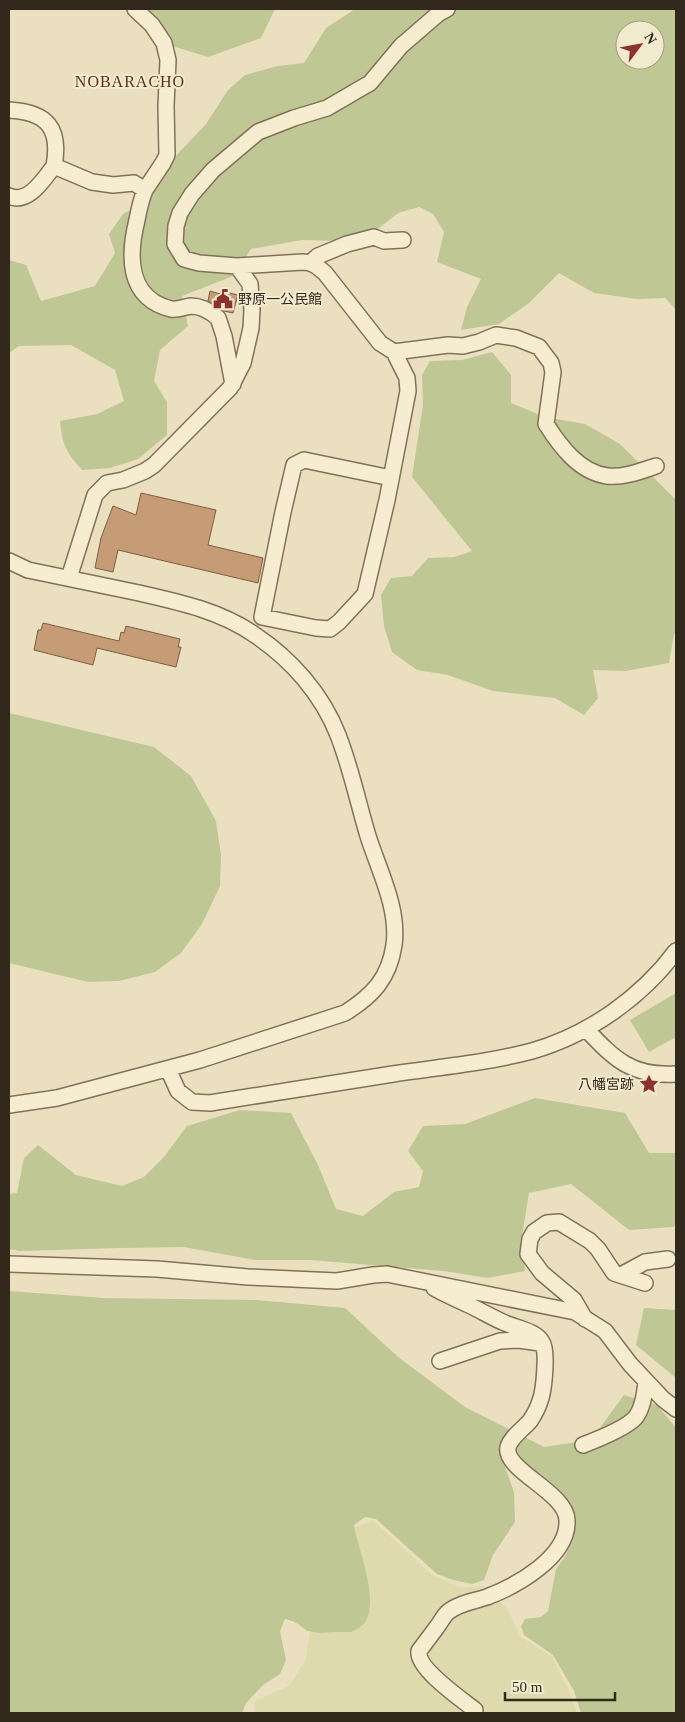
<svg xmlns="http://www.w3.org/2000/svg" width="685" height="1722" viewBox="0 0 685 1722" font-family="'Times New Roman','Noto Sans JP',serif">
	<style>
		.farmland { fill: #dfdaad }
		.green { fill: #bfc794; fill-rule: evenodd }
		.building { fill: #c69c77; stroke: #7f5d40 }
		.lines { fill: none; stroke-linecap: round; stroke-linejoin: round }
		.minor-casing { stroke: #827159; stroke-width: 18 }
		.minor { stroke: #f6edd1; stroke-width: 15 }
		.labels { text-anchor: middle; stroke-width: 4; stroke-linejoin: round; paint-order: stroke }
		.poi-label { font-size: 14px; fill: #32281c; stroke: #f2eace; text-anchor: start }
		.quarter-label { font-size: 16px; letter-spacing: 1px; fill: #5c2f1e; stroke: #f2eace }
	</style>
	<rect width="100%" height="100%" fill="#eae0bf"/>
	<!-- farmland -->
	<path class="farmland" d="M373,1520L432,1575L463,1588L482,1586L507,1608L521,1637L551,1656L569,1690L577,1713H254L255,1701L290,1685L306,1659L310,1629L336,1536Z"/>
	<!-- green -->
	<path class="green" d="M149,9H275L261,38L208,57L169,45Z
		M355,9H491L497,10L499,9H676V310L665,298L637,299L594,293L559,273L529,303L499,324L461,330L467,307L481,279L437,262L444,232L433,214L419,207L398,213L374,232L345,241L302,240L251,249L233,276L182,296L188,326L160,350L154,381L167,402V435L138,459L110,468L82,470C67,453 62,445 60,421L97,414L124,401L115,370L71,345L19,346L9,353V260L26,265L41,301L95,286L115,253L109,234L123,214L146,202L173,159L206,124L228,90L245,75L278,66L304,63L326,28ZM625,30H655V60H625Z
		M492,352L511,375V403L545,417L585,424L620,444L676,500V633L674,634L669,663L626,671L593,670L598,698L584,715L555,698L493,691L448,675L417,670L392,652L384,626L381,595L391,578L412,576L428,558L454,557L472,551L412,477L423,405L422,375L430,361L462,360Z
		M9,713L154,747L191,776L216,821L221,855L220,886L202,924L181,953L155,972L119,981L88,982L9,963Z
		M676,993V1037L649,1052L630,1020Z
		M535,1098L625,1113L649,1153H676V1224L673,1227L629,1230L571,1184L529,1193L522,1236L525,1271L488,1278L444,1271L310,1260H255L184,1247L120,1248L20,1251L9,1249V1194L17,1193L24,1158L38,1145L76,1175L122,1186L144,1177L163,1158L187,1126L240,1110L291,1113L318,1165L336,1209L363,1216L394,1192L419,1187L423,1171L408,1151L423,1126L465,1124Z
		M9,1291L104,1298L257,1300L345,1308L398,1357L465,1407L544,1447L591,1440L624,1395L657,1405L676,1428V1713H581L574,1691L553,1655L524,1635L521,1626L525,1619L541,1617L548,1611L556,1569L564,1558L572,1542L562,1514L525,1465L516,1452L511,1448L505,1447L500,1453L514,1492L515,1522L493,1555L484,1580L472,1584L453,1580L437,1574L376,1519L365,1517L354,1525C357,1549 391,1623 350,1632C347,1632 342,1632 339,1632C329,1632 318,1634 308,1631C304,1630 301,1625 296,1623C293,1621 289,1620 285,1619L280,1631L286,1660L280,1674L263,1685L246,1703L242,1713H9Z
		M644,1308L676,1310V1378L636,1345Z"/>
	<!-- building -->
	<path class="building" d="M210,291L220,294L221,291L238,295L233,313L224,311L208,301Z
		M141,493L216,510L208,545L263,558L258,583L118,550L113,572L95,568L101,538L113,506L136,515Z
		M43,623L119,641L121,632L124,633L126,626L180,639L178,647H181L176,667L97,648L93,665L34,650L38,630H41Z"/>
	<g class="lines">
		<defs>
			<path id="minor" d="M9,110C47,112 61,128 54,166L92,182L113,185L134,183L145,190L163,163L167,155L166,106L168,60L164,43L152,25L135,9
				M145,190C141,200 139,209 137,220C128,256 127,298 171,309C178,310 184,307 191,306C201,306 211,312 218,318L224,336L233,384
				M9,196C28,205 44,179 54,166
				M310,263L318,256L347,244L374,237L384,241L403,240
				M237,266L303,262C313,262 318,267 325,273L380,343L394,352L407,378L408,391L387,500L365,594L339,622L330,629L316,628L262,617L283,512L294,465L304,460L391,478
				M394,352L448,345L463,346L479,342L496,335L516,338L539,347L551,363L553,372L546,424C560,446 579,472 607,476C623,478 641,471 656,466
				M9,561L28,570C65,578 102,585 139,593C179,602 221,611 255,635C291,659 322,694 338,735C351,768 358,803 368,836C379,871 399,908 394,945C389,979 372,996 345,1013L200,1060L57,1098L9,1105
				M69,578L95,495L107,483L123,480L145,471L154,465L230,388L243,363L251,328L252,310L250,284L237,266L199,263L184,259L175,244L176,226L180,213L192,194L213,170L258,132L294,118L327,108L370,83L401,46L438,14L447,9
				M586,1029C614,1059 632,1077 676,1074
				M168,1069L178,1091L192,1102L210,1103C271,1093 332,1084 393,1074C439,1067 487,1063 532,1051C588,1035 641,998 676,951
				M9,1264L157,1269L248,1277L337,1281L373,1275L387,1274L575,1312L605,1331L630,1364L663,1399L676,1409
				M621,1275L645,1262L668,1259
				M434,1288C448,1296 461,1301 475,1308C485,1313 495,1319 505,1323C516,1328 536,1331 542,1342C548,1351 544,1391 540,1401C538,1408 534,1415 530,1421C523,1429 511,1437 508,1447C503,1470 566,1492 567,1520C569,1557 516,1586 487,1597C475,1601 459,1603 448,1612C444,1615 441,1622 437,1627C431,1635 425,1643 419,1651C416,1668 461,1699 475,1710
				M585,1319L574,1300L542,1273L528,1254L530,1239L534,1232L547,1223L559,1222L590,1241L598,1249L614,1273L645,1283
				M440,1361L500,1341L519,1340L540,1343
				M583,1445C596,1440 626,1428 635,1418C643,1409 645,1392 646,1381"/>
		</defs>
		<!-- minor casing -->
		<use href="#minor" class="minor-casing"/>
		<!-- minor -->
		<use href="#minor" class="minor"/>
	</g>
	<!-- icons -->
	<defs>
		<symbol id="civic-bare" viewBox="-9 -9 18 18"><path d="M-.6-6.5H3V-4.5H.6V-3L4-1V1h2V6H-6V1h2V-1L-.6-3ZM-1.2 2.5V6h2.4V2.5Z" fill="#8d312d" stroke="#f2eace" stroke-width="2.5" paint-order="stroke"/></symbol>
		<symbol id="sight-bare" viewBox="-9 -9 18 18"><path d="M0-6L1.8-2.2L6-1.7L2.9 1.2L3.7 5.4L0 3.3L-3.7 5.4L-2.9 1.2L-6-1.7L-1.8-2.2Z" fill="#8d312d" stroke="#f2eace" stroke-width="2.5" paint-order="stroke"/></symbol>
	</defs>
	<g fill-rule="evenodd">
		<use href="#civic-bare" x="209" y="285" width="28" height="28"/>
		<use href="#sight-bare" x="635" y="1070" width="28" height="28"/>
	</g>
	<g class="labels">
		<!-- poi labels -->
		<g class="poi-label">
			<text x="238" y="304">野原一公民館</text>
			<text x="634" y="1089" text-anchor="end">八幡宮跡</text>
		</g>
		<!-- quarter labels -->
		<g class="quarter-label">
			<text x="130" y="87">NOBARACHO</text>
		</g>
	</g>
	<!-- border -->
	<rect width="685" height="1722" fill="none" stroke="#32281c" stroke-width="20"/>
	<!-- north arrow -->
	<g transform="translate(640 45) rotate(58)"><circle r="24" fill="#f2eace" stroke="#a59c87"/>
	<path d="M0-4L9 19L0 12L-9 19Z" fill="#8d312d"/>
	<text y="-8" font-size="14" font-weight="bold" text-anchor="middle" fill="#32281c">N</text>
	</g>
	<!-- scale -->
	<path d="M505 1692v8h110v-8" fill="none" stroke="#32281c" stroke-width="2.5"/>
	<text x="512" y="1692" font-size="15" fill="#32281c" stroke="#f2eace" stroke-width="4" paint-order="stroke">50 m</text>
</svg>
